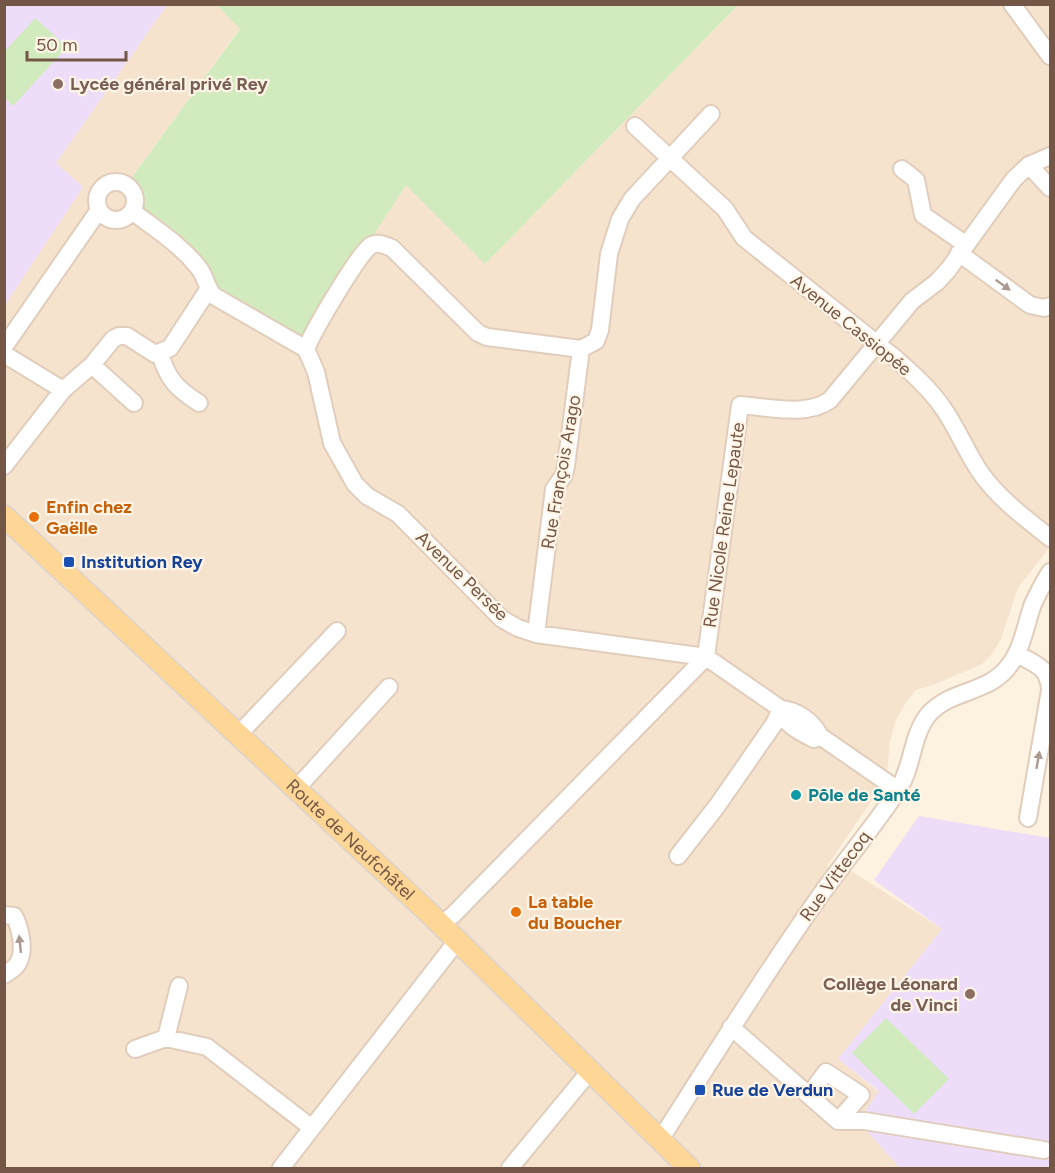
<svg xmlns="http://www.w3.org/2000/svg" width="1055" height="1173" viewBox="0 0 1055 1173" font-family="Figtree,sans-serif">
	<style>
		.residential { fill: #f5e3ce }
		.education { fill: #eeddf9 }
		.green { fill: #d1eabe }
		.lines { fill: none; stroke-linecap: round; stroke-linejoin: round }
		.minor-casing { stroke: #e1cdbc; stroke-width: 20 }
		.major-casing { stroke: #dbd3cf; stroke-width: 24 }
		.minor { stroke: #fff; stroke-width: 16 }
		.major { stroke: #fed695; stroke-width: 21 }
		.oneway { fill: #ac9a91 }
		.education-dot { fill: #8d6e63; stroke: #fff5e7; stroke-width: 2 }
		.food-dot { fill: #e8710a; stroke: #fff5e7; stroke-width: 2 }
		.transit-dot { fill: #1a4fb4; stroke: #fff5e7; stroke-width: 2 }
		.culture-dot { fill: #0f9aa8; stroke: #fff5e7; stroke-width: 2 }
		.labels { text-anchor: middle; stroke-width: 4.5; stroke-linejoin: round; paint-order: stroke }
		.education-label { font-size: 18px; font-weight: bold; fill: #785e54; stroke: #fff5e7; text-anchor: start }
		.street-label { font-size: 18px; fill: #745647; stroke: #fff5e7 }
		.food-label { font-size: 18px; font-weight: bold; fill: #c56008; stroke: #fff5e7; text-anchor: start }
		.transit-label { font-size: 18px; font-weight: bold; fill: #164399; stroke: #fff5e7; text-anchor: start }
		.culture-label { font-size: 18px; font-weight: bold; fill: #0d838f; stroke: #fff5e7; text-anchor: start }
	</style>
	<rect width="100%" height="100%" fill="#fdf1e0"/>
	<!-- residential -->
	<path class="residential" d="M5,5H217L240,28L130,180L406,184L485,264L738,5H1050V547L1018,588L1001,639L992,654L982,664L973,668L935,684L916,690L906,702L895,722L890,741L887,773L874,797L827,866L843,877L848,869L942,929L838,1059L879,1092L858,1121L900,1168H5Z"/>
	<!-- education -->
	<path class="education" d="M5,5H167L56,163L83,187L5,305Z
		M919,816L1050,838V1168H900L858,1121L879,1091L838,1059L942,929L874,880Z"/>
	<!-- green -->
	<path class="green" d="M217,5H738L485,264L406,185L303,343L216,289L143,215L130,180L240,29Z
		M35,18L67,47L13,106L5,98V51Z
		M886,1018L949,1079L914,1114L852,1053Z"/>
	<g class="lines">
		<defs>
			<path id="minor" d="M1012,4L1050,56
				M635,126L725,209L744,238L895,358C912,373 930,389 943,408C957,428 966,451 980,472C998,498 1025,518 1050,538
				M1029,165L1050,188
				M902,169L916,180L923,215L965,244
				M97 201a19 19 0 1 1 38 0a19 19 0 1 1-38 0Z
				M132,211C155,229 180,244 198,267C206,276 206,288 214,296L306,349
				M959,253L1030,305L1044,308L1050,306
				M4,347L99,210
				M581,349L487,337L478,333L392,248C384,245 377,241 370,246C356,258 313,331 306,349L316,372L332,443L355,484L367,496L398,514L502,619L518,628L536,634L706,657L781,709C797,710 813,722 820,736L898,790
				M160,353C167,379 177,389 199,403
				M4,354L63,390L4,466
				M92,365L134,403
				M63,390L92,365L113,339L119,336H127L155,354L170,348L208,290
				M536,634L554,489L564,475L566,466L581,349L596,341L600,330L609,254L620,219L632,199L711,114
				M1017,654C1035,664 1049,667 1050,690L1028,818
				M781,709C782,724 802,733 814,739L820,736
				M238,735L337,631
				M296,789L389,687
				M678,856L717,806L774,724L781,709
				M4,915L14,916C20,926 25,950 19,961C17,967 10,971 4,975
				M440,925L453,915L706,657L740,405C767,407 807,417 830,400L912,301L937,282L948,270L1014,179L1029,165L1050,156
				M731,1027L838,1121
				M166,1038L179,986
				M135,1049L166,1038L207,1047L312,1128
				M809,1095L826,1072L861,1095L838,1121
				M838,1121H865L1044,1150
				M660,1140C712,1059 762,978 817,900C843,863 873,828 898,790C913,767 911,737 928,715C951,688 990,695 1011,663C1023,646 1026,623 1033,604C1038,593 1044,582 1050,572
				M281,1168L457,941
				M510,1168L590,1071"/>
			<g id="major">
				<path id="s1" d="M4,516L428,912L689,1168"/>
			</g>
		</defs>
		<!-- minor casing -->
		<use href="#minor" class="minor-casing"/>
		<!-- major casing -->
		<use href="#major" class="major-casing"/>
		<!-- minor -->
		<use href="#minor" class="minor"/>
		<!-- major -->
		<use href="#major" class="major"/>
	</g>
	<!-- one-way arrows -->
	<defs><path id="oneway-solid" d="M-6-.8H1V-3.2L6.5 0L1 3.2V.8H-6Z" transform="scale(1.5)"/></defs>
	<g class="oneway">
		<use href="#oneway-solid" transform="translate(1003 285) rotate(36)"/>
		<use href="#oneway-solid" transform="translate(1038 760) rotate(-80)"/>
		<use href="#oneway-solid" transform="translate(20 944) rotate(-96)"/>
	</g>
	<!-- markers -->
	<g class="education-dot">
		<circle cx="58" cy="84" r="6"/>
		<circle cx="970" cy="994" r="6"/>
	</g>
	<g class="food-dot">
		<circle cx="34" cy="517" r="6"/>
		<circle cx="516" cy="912" r="6"/>
	</g>
	<g class="transit-dot">
		<rect x="63" y="556" width="12" height="12" rx="3"/>
		<rect x="694" y="1084" width="12" height="12" rx="3"/>
	</g>
	<circle class="culture-dot" cx="796" cy="795" r="6"/>
	<g class="labels">
		<!-- education labels -->
		<g class="education-label">
			<text x="70" y="90">Lycée général privé Rey</text>
			<text x="958" y="990" text-anchor="end">Collège Léonard<tspan x="958" dy="21">de Vinci</tspan></text>
		</g>
		<!-- street labels -->
		<g class="street-label">
			<text transform="translate(851 325) rotate(39)" y="6">Avenue Cassiopée</text>
			<text transform="translate(561 472) rotate(-80)" y="6">Rue François Arago</text>
			<text transform="translate(724 525) rotate(-82)" y="6">Rue Nicole Reine Lepaute</text>
			<text transform="translate(462 576) rotate(44)" y="6">Avenue Persée</text>
			<text dy="6" stroke="none"><textPath href="#s1" startOffset="474">Route de Neufchâtel</textPath></text>
			<text transform="translate(835 876) rotate(-54)" y="6">Rue Vittecoq</text>
		</g>
		<!-- food labels -->
		<g class="food-label">
			<text x="46" y="513">Enfin chez<tspan x="46" dy="21">Gaëlle</tspan></text>
			<text x="528" y="908">La table<tspan x="528" dy="21">du Boucher</tspan></text>
		</g>
		<!-- transit labels -->
		<g class="transit-label">
			<text x="81" y="568">Institution Rey</text>
			<text x="712" y="1096">Rue de Verdun</text>
		</g>
		<!-- culture labels -->
		<g class="culture-label">
			<text x="808" y="801">Pôle de Santé</text>
		</g>
	</g>
	<!-- border -->
	<rect width="1055" height="1173" fill="none" stroke="#745647" stroke-width="12"/>
	<!-- scale -->
	<path d="M27 51v9h99v-9" fill="none" stroke="#745647" stroke-width="3"/>
	<text x="36" y="51" font-size="18" fill="#745647" stroke="#fff5e7" stroke-width="4.5" paint-order="stroke">50 m</text>
</svg>
